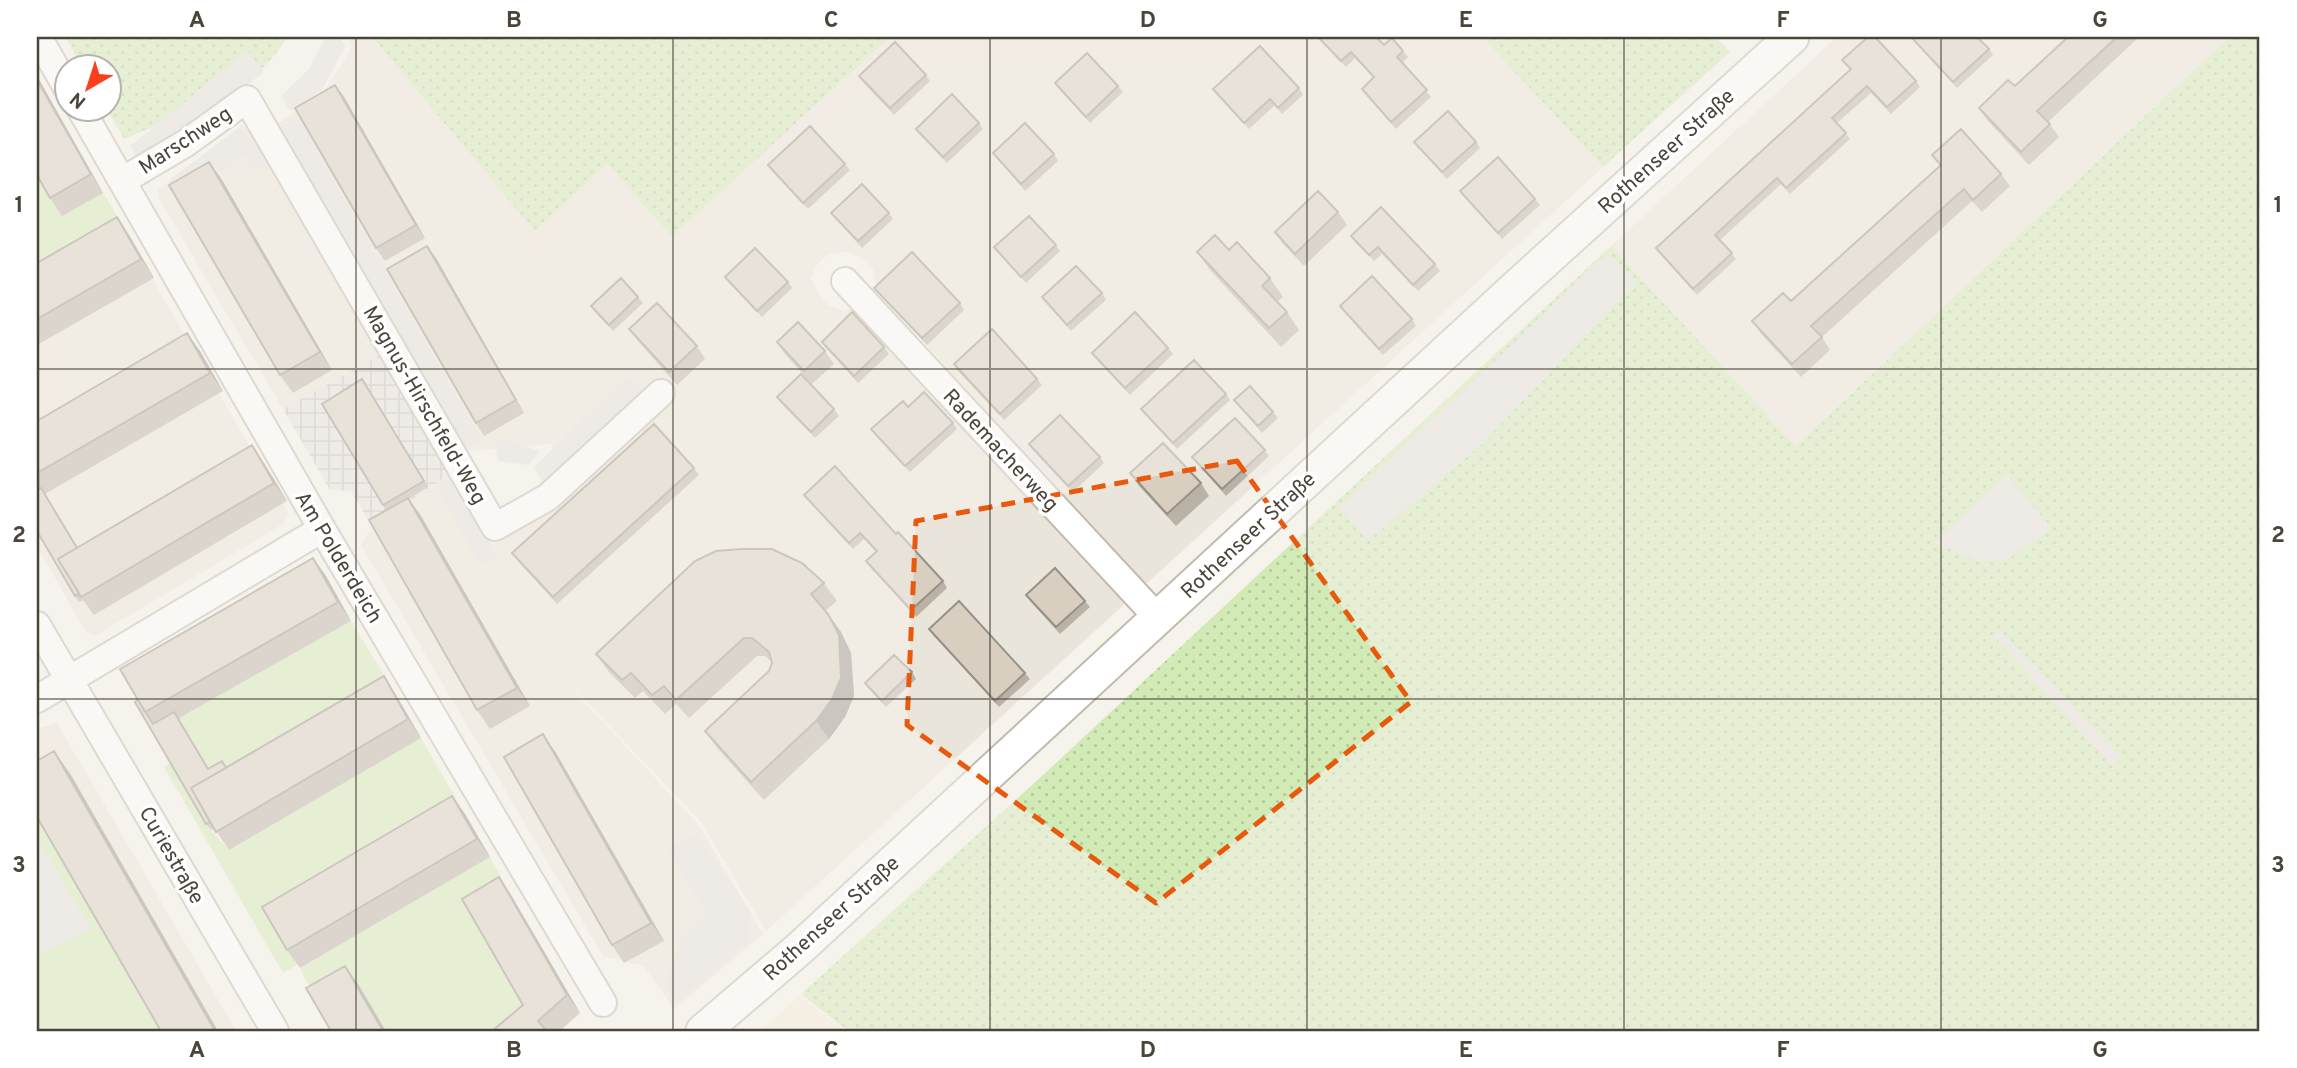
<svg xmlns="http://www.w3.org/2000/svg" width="2297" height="1068" viewBox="0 0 2297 1068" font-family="Overpass,sans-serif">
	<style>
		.residential { fill: #eae5da }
		.commercial { fill: #f7ead8 }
		.industrial { fill: url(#industrial-grid) }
		.grass { fill: #d2eab5 }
		.park { fill: url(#park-dots) }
		.parking { fill: #e5e3e0 }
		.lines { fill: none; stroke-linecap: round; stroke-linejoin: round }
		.minor-casing { stroke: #c2bbae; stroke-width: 30 }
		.tertiary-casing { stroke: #c2bbae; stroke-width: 37 }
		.minor { stroke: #fff; stroke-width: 26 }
		.tertiary { stroke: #fff; stroke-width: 33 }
		.wall { fill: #bab2a6 }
		.shaded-wall { fill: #979187 }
		.building { fill: #d8cfc1; stroke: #979187; stroke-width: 2 }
		.marked { fill: none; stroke: #e8590c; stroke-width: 5; stroke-dasharray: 14 9; stroke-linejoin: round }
		.grid { fill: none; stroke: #4b4439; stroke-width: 2; stroke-opacity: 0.55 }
		.labels { text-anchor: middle; stroke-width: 7; stroke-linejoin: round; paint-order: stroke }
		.street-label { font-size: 21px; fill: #4b4439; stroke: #fff }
		.neatline { fill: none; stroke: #4b4439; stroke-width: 2.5 }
		.grid-label { font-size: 23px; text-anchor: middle; font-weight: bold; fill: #4b4439 }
	</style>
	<defs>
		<pattern id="industrial-grid" width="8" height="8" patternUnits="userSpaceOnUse" patternTransform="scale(1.75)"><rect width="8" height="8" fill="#e6e2dd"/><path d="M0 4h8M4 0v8" fill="none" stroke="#c7c3be"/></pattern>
		<pattern id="park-dots" width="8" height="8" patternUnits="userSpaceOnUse" patternTransform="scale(1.75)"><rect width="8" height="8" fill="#d2eab5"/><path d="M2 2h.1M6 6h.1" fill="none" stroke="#b6ca9c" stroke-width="1.8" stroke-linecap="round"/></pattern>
	</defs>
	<rect width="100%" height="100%" fill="#f6f3ec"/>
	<!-- residential -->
	<path class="residential" d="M350,37H372L535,230L607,164L672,237L890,37H1482L1603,167L1144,586L877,290L873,269L859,256L847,252L828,254L817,264L811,278L819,295L829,306L845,311L857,305L1128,601L766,931L700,821L575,690L578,695L699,825L763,934L674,1009L644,966L603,956L361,545L372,527L452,472L493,545L556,508L552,444L466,451L274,126L322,94L350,51Z
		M1837,37H2229L1796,446L1611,246Z
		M37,80L288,513L283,524L95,636L86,632L37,546Z
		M242,125L250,132L384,353L283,409L158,197V190Z
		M57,723L236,1031H37V729Z"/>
	<!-- commercial -->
	<path class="commercial" d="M800,996L844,1031H761Z"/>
	<!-- industrial -->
	<path class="industrial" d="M384,353L452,472L372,527L351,491L330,490L283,409Z"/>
	<!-- grass -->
	<path class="grass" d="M37,171L103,193L129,235L37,289Z
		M351,621L396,695L238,786L212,776L178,718Z
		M421,738L465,814L298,964L283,973L164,767L172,762L211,830L229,850Z
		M37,812L163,1031H37Z
		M490,857L511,895L535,1023L526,1031H386L358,984L319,1007L300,968Z"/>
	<!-- park -->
	<path class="park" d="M65,37H287C255,94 181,114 124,139L107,109L108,108V66H82Z
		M372,37H890L672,237L607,164L535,231Z
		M1482,37H1716L1730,52L1603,167Z
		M2229,37H2260V1031H848L801,994L1042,776L1611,246L1796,446Z"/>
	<!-- parking -->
	<path class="parking" d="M326,37H338L346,45L322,90L290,111L281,96L309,69Z
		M248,51L264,72L194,125L138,160L130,146Z
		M298,117L481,439L465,448L280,128Z
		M239,128L252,144L256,142L268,163L253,171L244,156L183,198L169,180Z
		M1608,254L1637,281L1479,447L1369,540L1338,508Z
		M627,377L647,396L545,487L534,467Z
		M494,437L541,451L528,465L498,461Z
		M2007,475L2051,528L2007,560L1979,561L1934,543Z
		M451,477L497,557L479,564L436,487Z
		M2001,631L2121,758L2112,766L1994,636Z
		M697,834L749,909L750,939L676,1003L664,986L682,937L706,913L668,849Z
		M37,838L91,929L37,956Z"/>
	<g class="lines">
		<defs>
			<path id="minor" d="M38,37L66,86
				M80,108L322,529L603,1003
				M122,181L186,143L247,99L495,527L548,497L661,393
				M845,281L1158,618
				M37,625L275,1031
				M37,699L322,529"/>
			<path id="tertiary" d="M703,1031L799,949L1514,289L1792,37"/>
		</defs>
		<!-- minor casing -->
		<use href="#minor" class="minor-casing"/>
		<!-- tertiary casing -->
		<use href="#tertiary" class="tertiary-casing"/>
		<!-- minor -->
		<use href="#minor" class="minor"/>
		<!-- tertiary -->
		<use href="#tertiary" class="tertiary"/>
	</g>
	<!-- wall -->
	<path class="wall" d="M1317,37H1376L1384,45L1403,51L1408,57L1402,63L1431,97L1396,129L1362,89L1374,78L1355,58L1346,67Z
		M1911,37L1989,49L1993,55L1957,88Z
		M2068,37H2139L2048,122L2059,137L2029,165L1987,120L1979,108L2015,86Z
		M1842,60L1916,81L1920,87L1891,114L1871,93L1837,123L1850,139L1790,194L1781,184L1720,240L1736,259L1697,295L1660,254L1656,248L1850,70Z
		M926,75L930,81L894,115L863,82L859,76Z
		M37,76L103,193L62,216L50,198L37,175Z
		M1055,83L1118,86L1123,92L1090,123L1059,89Z
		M335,85L344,97L425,238L385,261L376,248Z
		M1299,88L1303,95L1282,114L1275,105L1249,129L1213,89Z
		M979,123L983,129L947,163L920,135L916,129Z
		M1414,142H1476L1480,148L1447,179Z
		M993,153L1054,154L1058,161L1025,191Z
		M1932,155L2001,174L2010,186L1982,212L1972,201L1822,337L1830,350L1801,377L1761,334L1752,321L1791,301L1940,166Z
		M209,162L222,180L332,370L293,393L280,375Z
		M845,164L850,170L808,209L772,171L768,165Z
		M1460,191L1535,199L1540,205L1502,239Z
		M1338,212L1347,225L1304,266L1283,244L1275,232Z
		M831,213H889L893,219L862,248Z
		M117,217L129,235L154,278L37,345V263Z
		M1351,236L1435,264L1440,271L1418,291L1382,254L1374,261L1355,242Z
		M1056,245L1060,251L1026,283L994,247Z
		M1229,250L1270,278L1283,297L1277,302L1287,312L1299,330L1281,347L1210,270L1197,252Z
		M436,258L524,413L484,436L476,423Z
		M725,277L788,282L792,288L762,317L729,283Z
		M874,288L960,303L964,310L927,345L879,294Z
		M1102,293L1106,300L1071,331L1042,297Z
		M638,297L643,303L613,331L596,313L591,306Z
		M1340,306L1412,319L1416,326L1383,355L1344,312Z
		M629,329L697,346L705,359L677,385L638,341Z
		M777,342L825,351L834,364L812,384L785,354Z
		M822,342L884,347L889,354L858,383L826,348Z
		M1168,348L1173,354L1130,395L1096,359L1092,353Z
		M200,351L223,391L45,494L77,548L264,463L287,501L94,615L83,600L79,602L75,596L37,531V421Z
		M954,364L1037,379L1042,385L1004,420L958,371Z
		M362,379L428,487L409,499L421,516L530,706L490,729L477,710L386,510L322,404Z
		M1226,394L1230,400L1177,449L1146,415L1141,409Z
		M777,397L834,409L839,416L815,438L781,403Z
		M1234,400L1273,412L1278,418L1262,433Z
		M908,407L953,423L957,429L910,472L876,436L871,429Z
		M1029,444L1100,457L1104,463L1073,492L1033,450Z
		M1265,450L1269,456L1226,496L1192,457Z
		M694,468L699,475L557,604L516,559L512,553Z
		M1130,473L1201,483L1209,496L1176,526L1139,486Z
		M804,495L896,534L943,581L947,588L916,617L871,568L866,561L876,552L864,539L853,549L809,501Z
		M313,558L326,576L351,621L179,718L208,769L226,768L396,695L421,738L229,850L214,828L211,830L206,824L135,702Z
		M824,583L837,601L825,611L841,632L851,653L854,696L845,717L829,739L764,800L718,749L705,731L769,671L772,662L765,656H757L689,718L676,704L665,714L643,691L635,698L609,672L596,654Z
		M1026,595L1085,601L1090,607L1060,634L1031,602Z
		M929,629L1025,673L1030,679L999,707L933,635Z
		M912,672L916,679L886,707L869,689L865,683Z
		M543,734L556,753L664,941L624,963L612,945Z
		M452,796L465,814L490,857L300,968L287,950Z
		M499,877L511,895L580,1013L560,1031H492L523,1005Z"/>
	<!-- shaded-wall -->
	<path class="shaded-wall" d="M37,76L103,193L91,174L37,80Z
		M335,85L344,97L425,238L416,225Z
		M209,162L222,180L332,370L320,352Z
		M117,217L129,235L154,278L141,259Z
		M427,246L436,258L524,413L516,400Z
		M187,333L200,351L223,391L210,373Z
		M252,445L264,463L287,501L274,483Z
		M408,498L421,516L530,706L517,688Z
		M313,558L326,576L351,621L338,602Z
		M828,614L841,632L851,653L854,696L845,717L829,739L816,721Z
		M384,676L396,695L421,738L408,719Z
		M543,734L556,753L664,941L651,923Z
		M54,751L71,775L218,1031H215Z
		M452,796L465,814L490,857L477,839Z
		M499,877L511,895L580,1013L567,995Z
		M345,966L358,984L386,1031H383Z"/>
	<!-- building -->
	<path class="building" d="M1318,37H1376L1384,45L1392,38L1403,51L1397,57L1427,90L1391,122L1362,89L1374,77L1351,52L1341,61Z
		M1868,37H1875L1916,81L1887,107L1867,86L1832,118L1846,133L1786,188L1777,178L1715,235L1732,253L1693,289L1656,248L1851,69L1842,60Z
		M1911,37H1977L1989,49L1953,82Z
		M2068,37H2117L2037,111L2050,124L2021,152L1979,108L2008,80L2015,86Z
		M895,42L926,75L890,108L859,76Z
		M1260,46L1299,88L1278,108L1270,99L1244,123L1213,89Z
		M1087,53L1118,86L1086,117L1055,83Z
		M37,80L91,174L50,198L37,175Z
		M335,85L416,225L376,248L295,108Z
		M952,94L979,123L943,157L916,129Z
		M1448,111L1476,142L1442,172L1414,142Z
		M1025,123L1054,154L1021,184L993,153Z
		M810,126L845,164L803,203L768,165Z
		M1961,129L2001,174L1973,200L1964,189L1811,326L1822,337L1792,364L1752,321L1783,293L1791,301L1941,165L1932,155Z
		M1498,157L1535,199L1498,233L1460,191Z
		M209,162L320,352L280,375L169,185Z
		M862,184L889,213L858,241L831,213Z
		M1318,191L1338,212L1295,254L1275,232Z
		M1381,207L1435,264L1413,285L1378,247L1369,255L1351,236Z
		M1029,216L1056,245L1021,277L994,247Z
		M117,217L141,259L37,319V263Z
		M1215,235L1229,250L1237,242L1270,278L1262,286L1287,312L1269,328L1197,252Z
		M427,246L516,400L476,423L387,269Z
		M755,248L788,282L757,311L725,277Z
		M912,252L960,303L922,338L874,288Z
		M1076,266L1102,293L1067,325L1042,297Z
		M1372,276L1412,319L1379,349L1340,306Z
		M621,278L638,297L609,325L591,306Z
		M657,303L697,346L669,372L629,329Z
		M852,312L884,347L854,376L822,342Z
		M1135,312L1168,348L1125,388L1092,353Z
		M798,322L825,351L804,371L777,342Z
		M992,329L1037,379L1000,414L954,364Z
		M187,333L210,373L37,473V421Z
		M1194,360L1226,394L1173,443L1141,409Z
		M801,374L834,409L811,432L777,397Z
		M362,379L424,481L383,505L322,404Z
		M1250,386L1273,412L1258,426L1234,400Z
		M924,392L953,423L905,466L871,429L903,401L908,407Z
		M1060,415L1100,457L1068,486L1029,444Z
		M1235,418L1265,450L1222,489L1192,457Z
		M654,424L694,468L553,597L512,553Z
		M1163,443L1201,483L1167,514L1130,473Z
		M252,445L274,483L81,597L58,559Z
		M835,466L896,534L898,532L943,581L911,610L866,561L877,551L860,533L849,543L804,495Z
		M41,488L77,548L58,559L79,593L75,596L37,531V490Z
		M408,498L517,688L477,710L369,520Z
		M741,549H772L802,563L824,583L811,594L828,614L839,635L841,678L832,699L816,721L751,782L705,731L769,671L772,663L769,652L752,638H744L676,700L664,686L652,695L631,673L622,680L596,654L695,561L716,551Z
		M313,558L338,602L145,712L120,669Z
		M1055,568L1085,601L1056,627L1026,595Z
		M959,601L1025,673L995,701L929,629Z
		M894,655L912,672L882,701L865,683Z
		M384,676L408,719L216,832L191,788Z
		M138,700L153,724L174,712L208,769L222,761L226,768L191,788L210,822L206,824L135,702Z
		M543,734L651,923L612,945L504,757Z
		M54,751L215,1031H161L37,817V761Z
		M452,796L477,839L287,950L262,907Z
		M499,877L567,995L538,1021L547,1031H492L523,1005L462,899Z
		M345,966L383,1031H331L306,988Z"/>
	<!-- marked area -->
	<path d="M0 0H2297V1068H0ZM1237,461L1411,702L1156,903L907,725L916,521Z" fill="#f6f3ec" fill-opacity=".55" fill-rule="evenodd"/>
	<path class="marked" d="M1237,461L1411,702L1156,903L907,725L916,521Z"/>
	<!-- grid -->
	<path class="grid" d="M356,37V1031M673,37V1031M990,37V1031M1307,37V1031M1624,37V1031M1941,37V1031M37,369H2260M37,699H2260"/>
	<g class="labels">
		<!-- street labels -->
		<g class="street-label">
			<text transform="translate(185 140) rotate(-33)" y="7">Marschweg</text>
			<text transform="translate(1666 151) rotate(-42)" y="7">Rothenseer Straße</text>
			<text transform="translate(425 405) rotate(60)" y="7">Magnus-Hirschfeld-Weg</text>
			<text transform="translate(1001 450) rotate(47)" y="7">Rademacherweg</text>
			<text transform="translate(1248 535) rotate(-43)" y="7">Rothenseer Straße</text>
			<text transform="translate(339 557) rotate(59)" y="7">Am Polderdeich</text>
			<text transform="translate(172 855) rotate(60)" y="7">Curiestraße</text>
			<text transform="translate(831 918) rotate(-42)" y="7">Rothenseer Straße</text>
		</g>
	</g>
	<!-- border -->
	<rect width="2297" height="1068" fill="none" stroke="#ffffff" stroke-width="77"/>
	<!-- north arrow -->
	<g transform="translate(88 88) rotate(219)"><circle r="33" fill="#ffffff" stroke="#b7b4b0" stroke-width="2"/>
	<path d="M0-5L12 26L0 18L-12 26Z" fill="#fc3f1d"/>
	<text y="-10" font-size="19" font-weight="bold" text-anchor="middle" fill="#4b4439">N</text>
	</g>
	<rect x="38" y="38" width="2220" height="992" class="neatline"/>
	<g class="grid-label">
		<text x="197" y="27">A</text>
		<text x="514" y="27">B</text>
		<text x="831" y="27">C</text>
		<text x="1148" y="27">D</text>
		<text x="1466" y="27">E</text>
		<text x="1783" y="27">F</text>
		<text x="2100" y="27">G</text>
		<text x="19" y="212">1</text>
		<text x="2278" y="212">1</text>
		<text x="19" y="542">2</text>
		<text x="2278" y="542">2</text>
		<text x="19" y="872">3</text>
		<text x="2278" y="872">3</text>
		<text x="197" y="1057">A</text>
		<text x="514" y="1057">B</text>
		<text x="831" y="1057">C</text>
		<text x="1148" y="1057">D</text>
		<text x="1466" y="1057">E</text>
		<text x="1783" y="1057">F</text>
		<text x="2100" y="1057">G</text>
	</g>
</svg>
